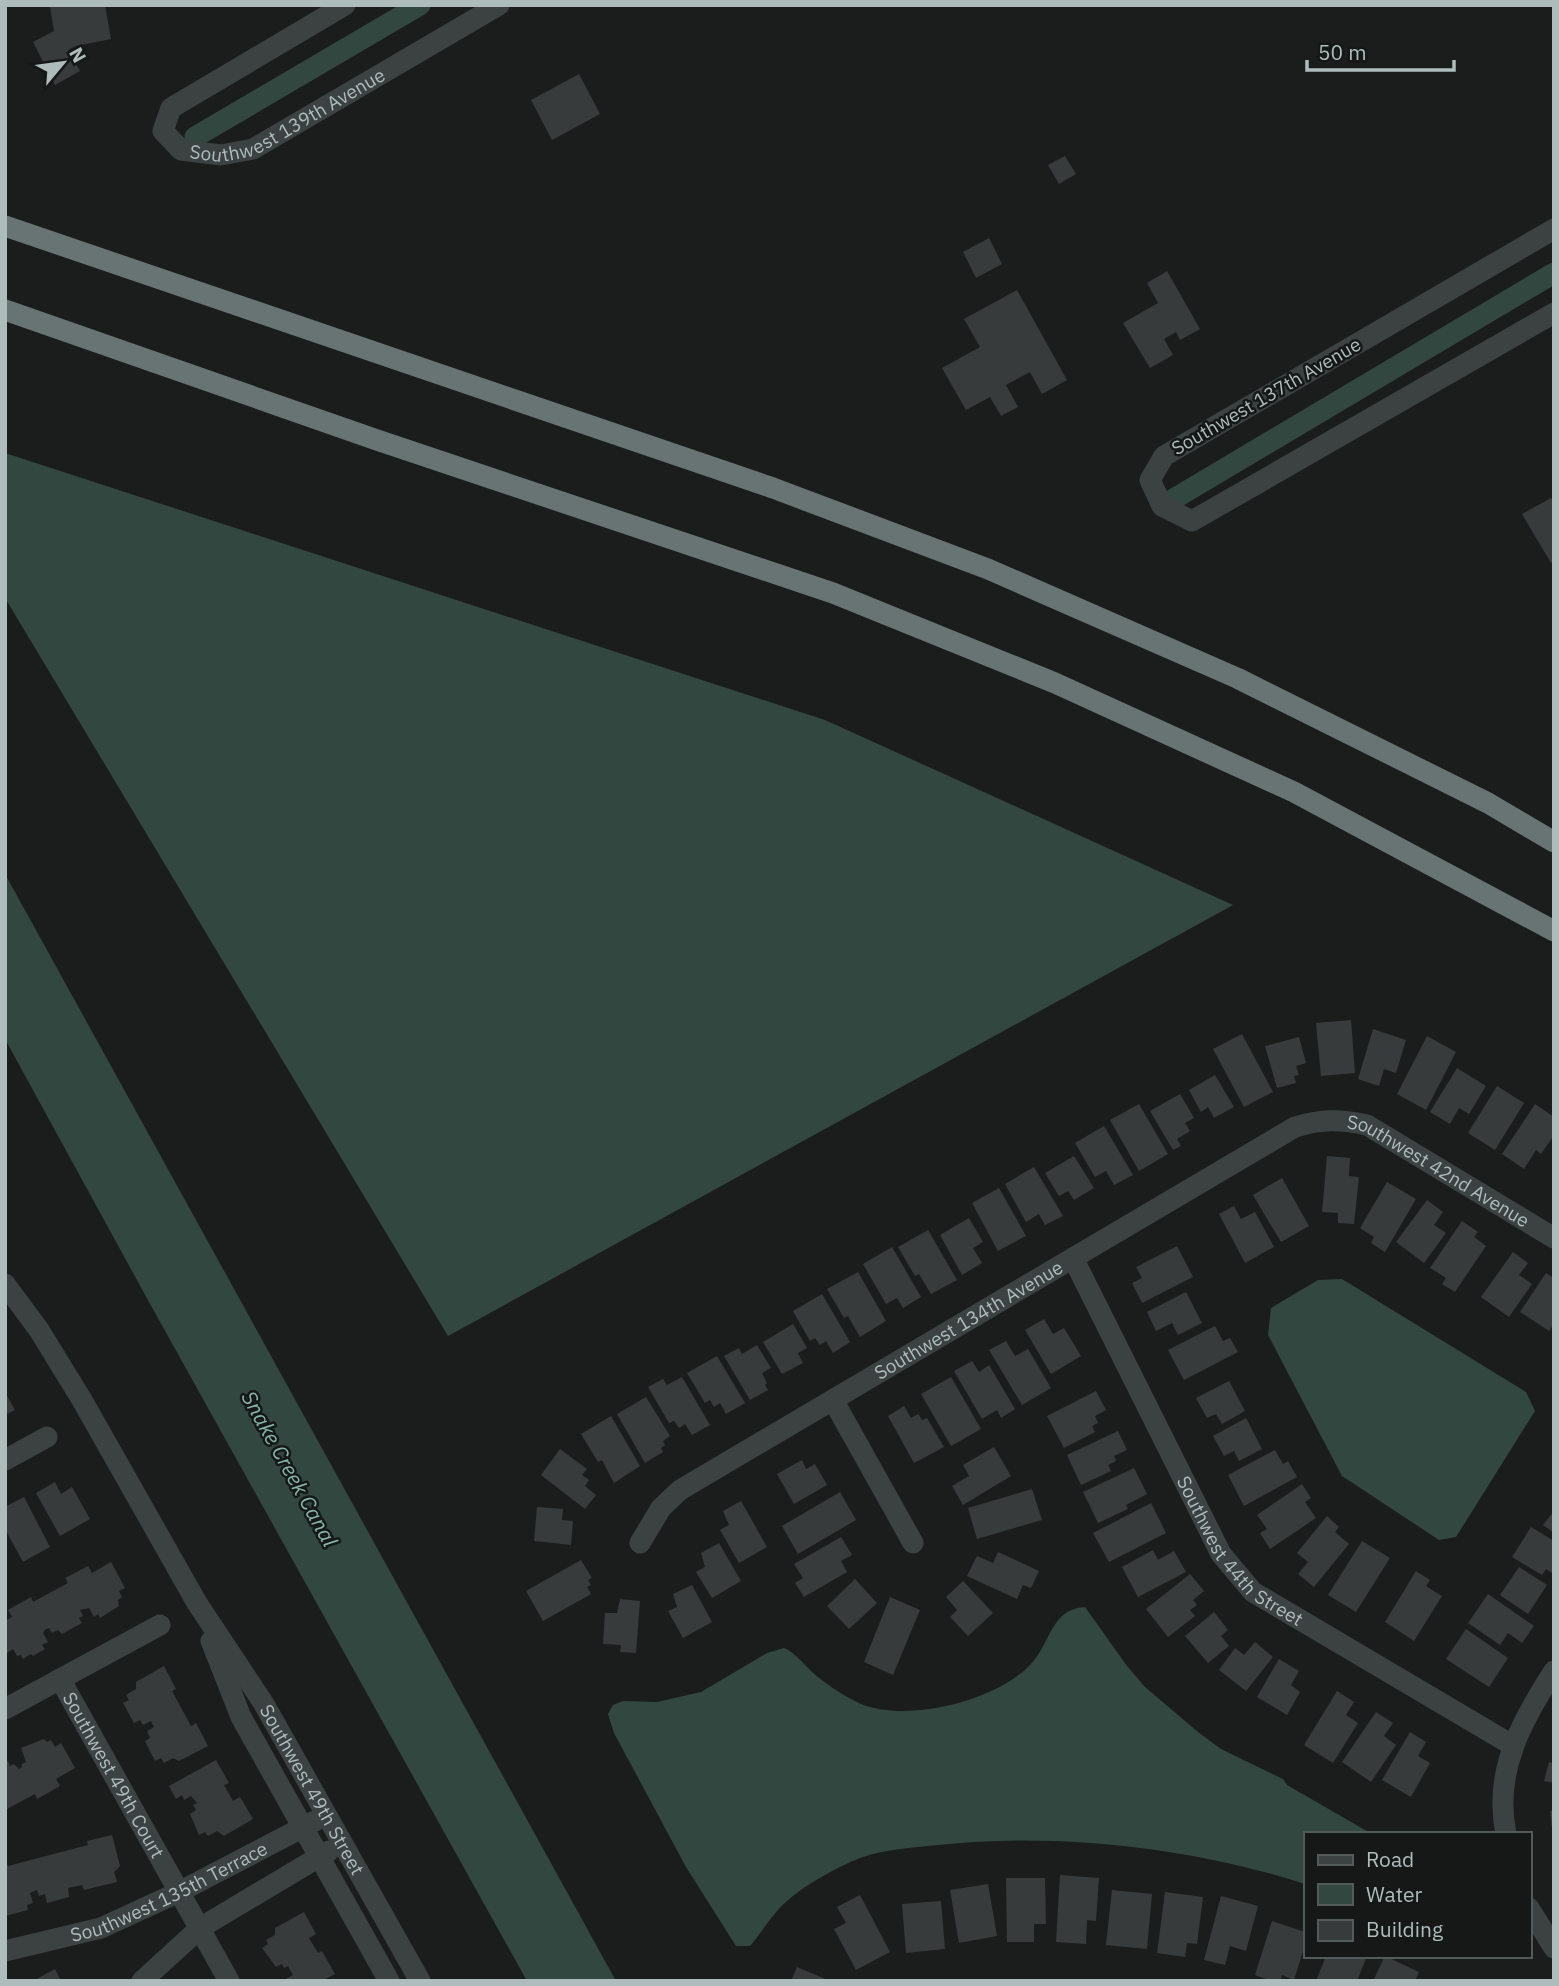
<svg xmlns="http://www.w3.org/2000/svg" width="1559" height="1986" viewBox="0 0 1559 1986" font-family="'IBM Plex Sans',sans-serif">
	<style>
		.water { fill: #334741 }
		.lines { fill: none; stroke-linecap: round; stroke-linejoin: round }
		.canal { stroke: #334741; stroke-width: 21 }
		.building { fill: #383b3c }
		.minor { stroke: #3c4242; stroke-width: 21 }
		.motorway { stroke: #687373; stroke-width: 21 }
		.labels { text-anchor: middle; stroke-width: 5; stroke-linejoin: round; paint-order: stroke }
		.street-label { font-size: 19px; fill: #aebcbc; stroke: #161818 }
		.water-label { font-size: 21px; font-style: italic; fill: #86b6a9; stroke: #161818 }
	</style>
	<rect width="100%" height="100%" fill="#1b1d1d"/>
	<!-- water -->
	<path class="water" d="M5,453L825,720L1233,905L448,1336L5,598Z
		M5,874L616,1981H527L149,1302L5,1039Z
		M1342,1279L1526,1392L1535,1411L1456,1537L1439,1540L1342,1476L1268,1335L1271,1308L1318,1280Z
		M1085,1607L1127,1666L1145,1687L1198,1732L1221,1749L1283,1779L1287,1785L1372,1834H1305V1884C1190,1847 1058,1832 938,1845C912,1848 885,1849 860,1858C839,1866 803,1886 787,1901C773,1913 762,1932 750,1946H736L686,1867L614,1733L608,1714L613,1705L623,1701L657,1702L701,1692L767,1653L784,1648C795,1653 803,1663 812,1672C826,1684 843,1696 861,1704C907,1723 996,1701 1030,1665C1051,1644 1050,1609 1085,1607Z"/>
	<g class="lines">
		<!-- canal -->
		<path class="canal" d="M195,137L420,5
			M1172,500L1554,273"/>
	</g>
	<!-- building -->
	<path class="building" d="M65,5H105L111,39L76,46L68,50L80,71L55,85L33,42L54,31L50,7Z
		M579,74L600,114L552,140L531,100Z
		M1065,156L1076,174L1059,184L1048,165Z
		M989,238L1002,264L976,278L963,252Z
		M1167,271L1200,329L1180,340L1176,332L1164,339L1173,355L1150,368L1123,323L1158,303L1147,283Z
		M1017,290L1067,380L1042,394L1030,372L1006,385L1018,407L1001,416L990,397L966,410L942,368L980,347L964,319Z
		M1551,498L1554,503V562L1551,563L1522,514Z
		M1351,1020L1355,1073L1321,1076L1316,1023Z
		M1373,1029L1406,1040L1396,1073L1384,1069L1379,1086L1358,1079Z
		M1242,1034L1273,1092L1244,1107L1213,1049Z
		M1427,1036L1456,1052L1426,1110L1397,1094Z
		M1299,1037L1306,1063L1296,1066L1299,1075L1294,1076L1296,1083L1277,1088L1265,1046Z
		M1457,1068L1486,1086L1469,1114L1459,1108L1450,1124L1430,1112Z
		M1215,1075L1234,1107L1214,1118L1208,1107L1201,1112L1189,1090Z
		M1497,1086L1524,1103L1495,1150L1468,1133Z
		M1180,1094L1194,1118L1185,1123L1190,1131L1177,1139L1181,1146L1173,1150L1150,1111Z
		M1139,1104L1168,1154L1139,1171L1110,1120Z
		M1535,1104L1554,1117V1135L1541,1154L1536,1150L1524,1169L1502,1154Z
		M1104,1126L1133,1175L1114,1185L1106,1171L1095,1177L1075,1143Z
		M1074,1156L1094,1188L1074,1200L1068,1191L1059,1196L1045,1173Z
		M1327,1156L1350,1158L1349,1176L1359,1177L1354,1224L1338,1223V1213L1322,1212Z
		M1034,1167L1063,1216L1045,1225L1039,1214L1026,1222L1005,1184Z
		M1282,1178L1309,1226L1281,1242L1253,1195Z
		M1387,1182L1416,1199L1385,1252L1371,1243L1374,1237L1360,1228Z
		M999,1188L1026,1236L998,1251L972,1203Z
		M1427,1200L1443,1212L1434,1225L1446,1233L1424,1263L1396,1242Z
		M1234,1206L1241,1219L1255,1212L1274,1247L1245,1263L1219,1214Z
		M969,1218L983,1242L973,1248L982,1263L962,1275L940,1235Z
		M1462,1221L1478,1232L1474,1237L1486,1246L1455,1292L1442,1284L1446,1278L1430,1268Z
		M928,1230L957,1280L931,1294L919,1274L915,1276L898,1247Z
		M1177,1246L1193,1277L1142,1303L1132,1283L1142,1278L1136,1267Z
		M892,1247L921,1297L903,1308L897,1298L886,1304L863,1264Z
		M1513,1252L1528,1263L1519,1275L1532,1284L1509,1317L1481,1297Z
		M858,1272L886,1321L860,1337L848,1316L844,1318L827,1289Z
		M1546,1273L1554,1278V1324L1549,1331L1520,1312Z
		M1186,1292L1202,1323L1178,1335L1172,1323L1156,1331L1147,1312Z
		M822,1294L850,1342L833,1353L826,1341L820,1345L815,1338L810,1341L793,1311Z
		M1044,1319L1053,1334L1064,1328L1081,1356L1051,1374L1025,1330Z
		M793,1324L807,1348L798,1353L803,1363L782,1374L763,1342Z
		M1215,1326L1223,1341L1230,1338L1238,1352L1184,1380L1168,1350Z
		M1006,1341L1015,1356L1028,1349L1051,1388L1022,1405L989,1350Z
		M757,1345L771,1368L762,1373L767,1383L765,1385L768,1390L750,1400L724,1356L739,1348L742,1354Z
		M717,1356L745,1403L726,1414L720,1403L714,1407L710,1400L705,1403L687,1373Z
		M972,1361L979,1372L989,1365L1015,1409L1001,1418L997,1410L982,1419L954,1371Z
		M682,1377L710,1425L692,1435L685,1424L679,1428L674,1421L669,1423L648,1387L663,1379L667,1385Z
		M951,1377L981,1429L951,1446L921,1394Z
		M1229,1381L1245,1411L1222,1424L1216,1414L1207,1418L1196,1398Z
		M1096,1391L1106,1410L1095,1416L1098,1423L1092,1426L1095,1432L1064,1448L1047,1416Z
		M5,1392L15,1410L5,1415Z
		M646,1397L670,1436L663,1441L665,1445L661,1448L663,1452L645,1463L617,1414Z
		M904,1406L911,1418L918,1414L922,1420L927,1418L944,1447L914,1463L888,1416Z
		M611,1416L640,1466L614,1483L602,1460L598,1462L581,1434Z
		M1246,1418L1262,1449L1239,1461L1234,1451L1224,1456L1213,1436Z
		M1118,1431L1127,1450L1114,1456L1116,1461L1108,1465L1111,1471L1081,1485L1067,1455Z
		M994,1447L1011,1476L963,1505L952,1486L969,1476L963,1465Z
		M560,1449L587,1469L582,1475L589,1480L585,1486L596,1495L585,1509L541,1475Z
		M1275,1450L1283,1464L1288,1461L1297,1477L1244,1506L1228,1475Z
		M802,1460L806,1469L815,1464L827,1485L794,1504L777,1474Z
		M1134,1468L1147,1494L1126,1505L1128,1509L1098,1523L1083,1492Z
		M55,1482L61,1494L72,1487L90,1519L60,1536L36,1493Z
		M1302,1484L1311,1498L1305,1502L1316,1518L1270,1549L1260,1533L1267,1529L1257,1515Z
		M1032,1489L1042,1520L977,1539L968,1508Z
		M840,1492L856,1520L798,1554L782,1526Z
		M24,1497L50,1547L23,1562L5,1529V1507Z
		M741,1501L767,1547L739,1563L720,1530L729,1525L723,1511Z
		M1151,1503L1166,1533L1109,1562L1093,1533Z
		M537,1507L563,1509L562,1520L573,1521L571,1545L534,1541Z
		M1554,1511V1533L1543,1525Z
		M1327,1516L1339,1527L1335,1532L1349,1544L1314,1587L1298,1574L1308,1562L1297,1553Z
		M1531,1527L1554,1541V1574L1546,1569L1542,1575L1512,1557Z
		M841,1537L852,1555L841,1561L847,1572L804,1597L795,1583L803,1578L794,1564Z
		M1362,1541L1390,1558L1356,1612L1328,1595Z
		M719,1543L741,1581L712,1598L696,1572L705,1567L701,1553Z
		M1153,1550L1158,1560L1174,1551L1186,1572L1138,1597L1122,1567Z
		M998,1552L1039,1571L1031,1588L1023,1585L1017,1599L967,1576L977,1556L993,1563Z
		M581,1560L592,1578L588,1580L591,1585L587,1587L591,1594L543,1621L526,1591Z
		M111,1562L125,1588L119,1591L122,1597L118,1600L119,1606L100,1618L98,1614L94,1617L89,1608L80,1610L83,1616L79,1618L82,1623L62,1634L58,1630L52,1633L49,1628L46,1629L43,1633L48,1642L42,1645L45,1649L33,1656L31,1654L23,1659L21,1655L17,1656L13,1649L7,1653L5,1621L12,1617L8,1610L31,1597L33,1602L68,1583L65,1578L88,1566L92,1573Z
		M1519,1567L1547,1585L1528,1614L1500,1595Z
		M1416,1571L1430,1580L1426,1586L1442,1596L1414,1641L1385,1622Z
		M1190,1574L1204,1591L1193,1600L1197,1605L1190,1610L1195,1616L1168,1637L1146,1609Z
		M855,1579L877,1603L849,1629L827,1606Z
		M963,1581L993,1613L968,1636L950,1617L957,1610L946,1597Z
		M692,1585L712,1622L683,1638L668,1611L677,1607L673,1594Z
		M1488,1594L1534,1626L1522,1643L1508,1633L1500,1645L1468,1623Z
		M890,1597L920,1610L893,1675L864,1662Z
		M620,1599L640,1601L636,1653L620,1652L621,1645L603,1644L605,1613H617Z
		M1214,1612L1228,1630L1221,1636L1229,1646L1208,1663L1185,1636Z
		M1466,1629L1508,1658L1489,1687L1446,1659Z
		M1255,1642L1273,1657L1246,1691L1219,1670L1235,1648L1244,1655Z
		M1279,1659L1299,1671L1291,1685L1300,1692L1287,1715L1257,1697Z
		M164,1666L176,1689L172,1691L191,1726L196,1723L208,1746L179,1761L173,1758L164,1763L161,1758L155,1761L145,1741L150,1738L147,1731L154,1727L151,1721L143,1725L140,1720L134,1723L123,1703L129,1700L126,1695L136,1689V1682Z
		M1337,1691L1354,1702L1346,1715L1358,1723L1333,1763L1304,1745Z
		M1376,1712L1393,1723L1384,1736L1396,1745L1371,1782L1342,1762Z
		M1410,1732L1426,1742L1418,1756L1430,1763L1411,1797L1382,1780Z
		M44,1739L47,1742L51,1740L55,1747L61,1743L75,1768L56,1779L60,1786L37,1799L35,1794L5,1810V1763L8,1761L10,1766L14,1764L19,1769L22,1767V1764L26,1762L21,1748Z
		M216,1760L229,1783L224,1785L233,1801L240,1797L253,1819L224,1836L217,1831L208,1836L205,1832L199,1835L190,1814L196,1810L193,1805L197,1803L191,1796L184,1800L182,1795L176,1799L169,1786Z
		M1549,1762L1554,1763V1783L1544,1781Z
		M1554,1810V1828H1552L1550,1811Z
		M112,1835L120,1866L114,1872L117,1882L84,1890L82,1885L68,1888L69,1897L47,1903L45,1894L39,1896L37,1890L30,1893L33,1903L27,1905L28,1910L5,1916V1860L8,1866L88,1845L87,1841Z
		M1060,1875L1099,1878L1096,1921L1087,1920L1086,1944L1056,1942Z
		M1006,1878H1045L1046,1924H1034V1942H1007Z
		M988,1884L997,1936L959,1943L950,1890Z
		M1112,1890L1152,1894L1147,1949L1106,1945Z
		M1165,1892L1203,1897L1197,1944L1187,1943L1185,1957L1157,1953Z
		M860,1895L890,1952L856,1970L834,1929L846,1923L837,1907Z
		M1221,1896L1258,1906L1246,1951L1230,1946L1225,1965L1204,1960Z
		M941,1901L945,1949L906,1953L902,1904Z
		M304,1912L316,1934L309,1938L318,1953L322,1951L335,1974L322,1981H282L293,1975L288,1966L284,1968L282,1964L276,1967L262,1948L268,1944L266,1940L275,1935V1928Z
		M1272,1921L1305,1932V1945L1294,1980L1282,1975L1280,1981H1271L1255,1975Z
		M1326,1956H1367L1357,1981H1316Z
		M1385,1956L1419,1972L1415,1981H1373Z
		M797,1967L830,1981H791Z
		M55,1969L61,1981H33Z"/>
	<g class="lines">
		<!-- minor -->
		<g class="minor">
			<path id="s1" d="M345,5L171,108L163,131L181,150L221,155L253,149L499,5"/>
			<path d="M1554,229L1164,456L1150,480L1162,506L1192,521L1554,313"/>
			<path id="s2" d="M1073,1258L1221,1554L1253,1592L1512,1745"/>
			<path id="s3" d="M5,1284L39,1330L82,1400L197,1603L264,1704L420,1981"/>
			<path d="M833,1400L913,1543"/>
			<path d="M5,1460L47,1437"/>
			<path id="s4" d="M640,1543L661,1508L680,1490L1295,1127C1321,1119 1341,1119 1367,1125L1554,1238"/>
			<path d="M211,1641L241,1717L389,1981"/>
			<path id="s5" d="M60,1679L229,1981"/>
			<path d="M5,1709L160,1625"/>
			<path d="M1506,1834C1493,1772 1522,1720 1554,1671"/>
			<path d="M1529,1908L1554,1948"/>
			<path id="s6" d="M5,1951L101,1928L179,1892L315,1821"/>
			<path d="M142,1981L200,1928L329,1851"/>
		</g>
		<!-- motorway -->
		<path class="motorway" d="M5,226L773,488L988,569L1237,678L1488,803L1554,842
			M5,310L377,440L833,593L1055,683L1294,792L1554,931"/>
	</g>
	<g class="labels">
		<!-- street labels -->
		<g class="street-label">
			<text dy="7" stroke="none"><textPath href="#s1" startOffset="369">Southwest 139th Avenue</textPath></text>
			<text transform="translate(1266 396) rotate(-30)" y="7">Southwest 137th Avenue</text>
			<text dy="7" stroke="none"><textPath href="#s4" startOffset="938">Southwest 42nd Avenue</textPath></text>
			<text dy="7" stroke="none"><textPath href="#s4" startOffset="402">Southwest 134th Avenue</textPath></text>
			<text dy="7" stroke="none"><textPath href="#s2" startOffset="341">Southwest 44th Street</textPath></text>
			<text dy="7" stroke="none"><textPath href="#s5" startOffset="110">Southwest 49th Court</textPath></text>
			<text dy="7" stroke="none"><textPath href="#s3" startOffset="592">Southwest 49th Street</textPath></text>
			<text dy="7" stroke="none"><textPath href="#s6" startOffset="175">Southwest 135th Terrace</textPath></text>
		</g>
		<!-- water labels -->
		<g class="water-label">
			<text transform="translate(289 1469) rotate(61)" y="7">Snake Creek Canal</text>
		</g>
	</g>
	<!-- border -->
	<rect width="1559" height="1986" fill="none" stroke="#aebcbc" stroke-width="14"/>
	<!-- legend -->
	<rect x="1304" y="1832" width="228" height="126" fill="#161818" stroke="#535a5a" stroke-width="2"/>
	<rect x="1318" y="1855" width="35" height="10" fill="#3c4242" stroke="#535a5a" stroke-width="2"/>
	<text x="1366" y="1867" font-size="21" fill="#aebcbc">Road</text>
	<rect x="1318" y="1884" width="35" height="21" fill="#334741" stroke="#535a5a" stroke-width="2"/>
	<text x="1366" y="1902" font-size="21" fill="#aebcbc">Water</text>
	<rect x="1318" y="1920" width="35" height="21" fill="#383b3c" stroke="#535a5a" stroke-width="2"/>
	<text x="1366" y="1937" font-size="21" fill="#aebcbc">Building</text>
	<!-- north arrow -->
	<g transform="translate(63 63) rotate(61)" stroke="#161818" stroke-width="5" paint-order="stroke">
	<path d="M0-5L12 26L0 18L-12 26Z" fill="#aebcbc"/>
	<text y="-10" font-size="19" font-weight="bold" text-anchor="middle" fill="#aebcbc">N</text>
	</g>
	<!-- scale -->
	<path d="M1307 60v10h147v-10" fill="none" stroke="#aebcbc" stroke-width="3.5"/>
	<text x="1318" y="60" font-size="21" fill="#aebcbc" stroke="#161818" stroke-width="5" paint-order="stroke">50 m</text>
</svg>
